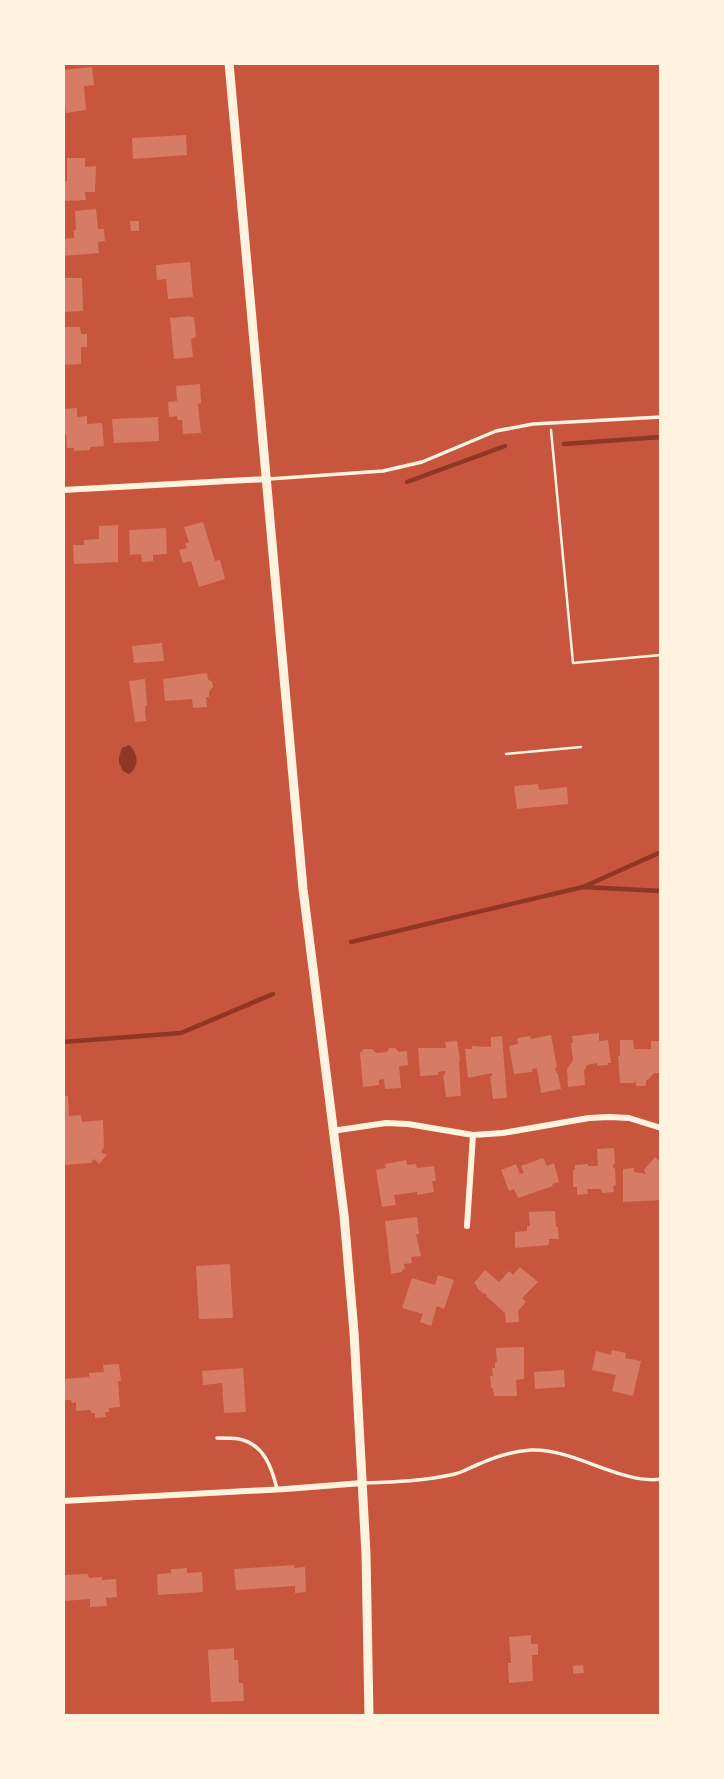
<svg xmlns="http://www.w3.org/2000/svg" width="724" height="1779" viewBox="0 0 724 1779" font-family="'Golos Text',sans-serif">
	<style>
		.water { fill: #8f3625 }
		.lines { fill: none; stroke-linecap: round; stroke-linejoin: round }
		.stream { stroke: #8f3625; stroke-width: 4.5 }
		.building { fill: #d67c66 }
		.path { stroke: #fff3e0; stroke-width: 2.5 }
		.service { stroke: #fff3e0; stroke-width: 3.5 }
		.minor { stroke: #fff3e0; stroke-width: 6 }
		.secondary { stroke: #fff3e0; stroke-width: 9 }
	</style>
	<rect width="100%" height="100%" fill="#c8553d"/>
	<!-- water -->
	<path class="water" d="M129,745C138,752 140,767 129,774L123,771L119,763V757L122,748Z"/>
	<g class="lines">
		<!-- stream -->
		<path class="stream" d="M564,444L661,437
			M407,482L505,446
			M583,887L661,852
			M351,942L583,887L661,891
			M63,1042L181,1033L273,994"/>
	</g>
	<!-- building -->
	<path class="building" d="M92,67L94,85L84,86L86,110L66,113L63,91V70Z
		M186,135L187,155L133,159L132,138Z
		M67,158H85V167L96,166L95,192H85L86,200L63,201V181H67Z
		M96,209L98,229H104L105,241L98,242L99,253L63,256V239L74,238V230H76L75,211Z
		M130,221H139V231H131Z
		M190,262L193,297L168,299L166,279L157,280L156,265Z
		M63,278H82L83,311L63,312Z
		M190,316V317H194L196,337L191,339L193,357L174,359L170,318Z
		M63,327H80L81,334H87V347H81V364L63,365Z
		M200,384L201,403L198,404L201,433L183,434L182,420H178L177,416L169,417L168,402L177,401L176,386Z
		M77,408V417L87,416V424L102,423L104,446L90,447V450L74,451V448H67L66,434L63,435V409Z
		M158,417L159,441L114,443L112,419Z
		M203,522L215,561L220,560L225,579L199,587L191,561L183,563L179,550L187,548L185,544L189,542L184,527Z
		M118,525V562L74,564L73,545H84V540L99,539V526Z
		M166,528L167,554L153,555V561L142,562L141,554L130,555L129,530Z
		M162,643L164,661L134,663L132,646Z
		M207,673L208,679L212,682L213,687L209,692V697H206L207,707L193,708L192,699L165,701L163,679Z
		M145,679L147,706H145L146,721L135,722L129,681Z
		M538,784L539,790L567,787L568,804L517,809L514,786Z
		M599,1033V1041L608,1040L611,1063H608V1065L597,1066V1063L587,1065L584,1071L585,1085L568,1087L567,1069L573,1060L571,1043H573L572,1036Z
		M551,1035L557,1067L555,1068L557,1074H558L561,1089L541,1093L537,1068L532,1069V1072L514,1074L509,1046L518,1044L517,1038L530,1036L531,1039Z
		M502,1036L507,1098L493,1099L490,1076H492V1073L468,1078L465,1049H472V1046L491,1047V1037Z
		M620,1040H633L634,1049H651V1041H661V1073H654L648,1080H646V1086H636L635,1080L634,1083H620L618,1056H620Z
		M457,1041L460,1060L459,1061L461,1096L446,1097L443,1074L445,1075V1071L438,1072V1075L420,1076L418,1048H446L445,1042Z
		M389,1048H395L399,1052L407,1051L408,1065L399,1066L401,1088L385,1089L384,1079L379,1080V1085L363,1087L360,1053L364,1049H372L376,1053L387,1052Z
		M63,1096H68L69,1116L81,1115L82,1122L103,1120L104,1147L101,1152L107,1155L99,1164L94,1159L91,1163L63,1165Z
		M614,1148L615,1164H613V1168H615L616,1185L613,1186L614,1192L602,1193L601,1189H587L588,1194L577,1195V1187H573V1170H575V1165L588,1164V1166H598L597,1149Z
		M655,1157L661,1163V1200L623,1202V1169L634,1168V1172L646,1174L644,1170Z
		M543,1158L547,1166L554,1163L559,1182L552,1184L553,1186L518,1198L514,1189L509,1191L501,1170L516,1164L520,1174L524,1173L521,1166Z
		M406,1160L407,1165L416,1164L417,1168L434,1166L436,1181H432L434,1192L417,1195V1192L394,1195L396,1205L382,1207L376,1170L386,1168L385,1164Z
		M555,1211L556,1227H558L559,1239H549V1245L515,1248V1232L527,1231V1226H530L529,1212Z
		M417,1217L419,1234H416L421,1256L411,1257L412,1263L404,1264L405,1269L402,1270V1272L391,1274L385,1221Z
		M230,1264L233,1318L199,1319L196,1266Z
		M520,1267L538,1282L522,1298L526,1302L518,1311L519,1322L506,1323L505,1313L486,1296L487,1295L485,1293L484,1294L476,1287L477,1286L474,1283L485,1270L499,1282L509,1271L513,1275Z
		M438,1275L454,1280L444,1309L437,1306L431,1326L420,1322L423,1314L402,1308L412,1278L435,1285Z
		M524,1347V1379L516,1380L517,1396H494L493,1388H491L490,1376H493L492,1368H495V1362H497L496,1348Z
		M612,1350L626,1353L625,1358L641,1361L633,1396L612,1391L616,1375L592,1370L596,1351L611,1355Z
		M119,1364L121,1381H118L120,1407L109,1408V1412H105L106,1417L95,1418V1413H91V1410L76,1411V1402L72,1403L71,1400H63V1379L89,1377V1373L104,1372L103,1365Z
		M243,1368L246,1412L224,1413L222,1383L203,1385L202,1371Z
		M564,1370L565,1387L535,1389L534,1372Z
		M294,1565V1568L305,1567L306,1592L295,1593V1586L236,1590L234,1569Z
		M187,1568V1573L202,1572L203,1592L158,1595L157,1574L171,1573V1569Z
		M88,1574L89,1578L102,1577V1580L116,1579L117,1597L106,1598L107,1606L90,1607V1599L64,1601L63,1575Z
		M531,1635V1644H538V1655H532L533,1681L509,1683L508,1663H511L509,1637Z
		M234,1648V1660H238L239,1683H243L244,1701L211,1702L208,1650Z
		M583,1665L584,1673L573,1674V1666Z"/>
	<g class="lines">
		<!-- path -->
		<path class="path" d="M551,430L573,663L661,655
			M506,754L581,747"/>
		<!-- service -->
		<path class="service" d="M269,479L383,471L422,462L496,431L533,424L661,417
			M217,1438C224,1438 232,1438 239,1439C264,1444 272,1468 277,1489
			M364,1483C394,1482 425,1481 455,1474C463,1472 471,1467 479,1464C495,1457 514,1451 531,1450C573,1448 622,1485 661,1479"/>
		<!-- minor -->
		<path class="minor" d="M63,490L267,479
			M332,1131L386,1123L408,1124L473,1135L503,1133L589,1118L609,1117L629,1118L661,1128
			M467,1226L473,1135
			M63,1501L286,1489L362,1483"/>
		<!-- secondary -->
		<path class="secondary" d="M229,63L303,889L344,1215L354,1332L366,1554L369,1716"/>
	</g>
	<!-- border -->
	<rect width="724" height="1779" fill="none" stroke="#fff3e0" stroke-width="130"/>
</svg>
